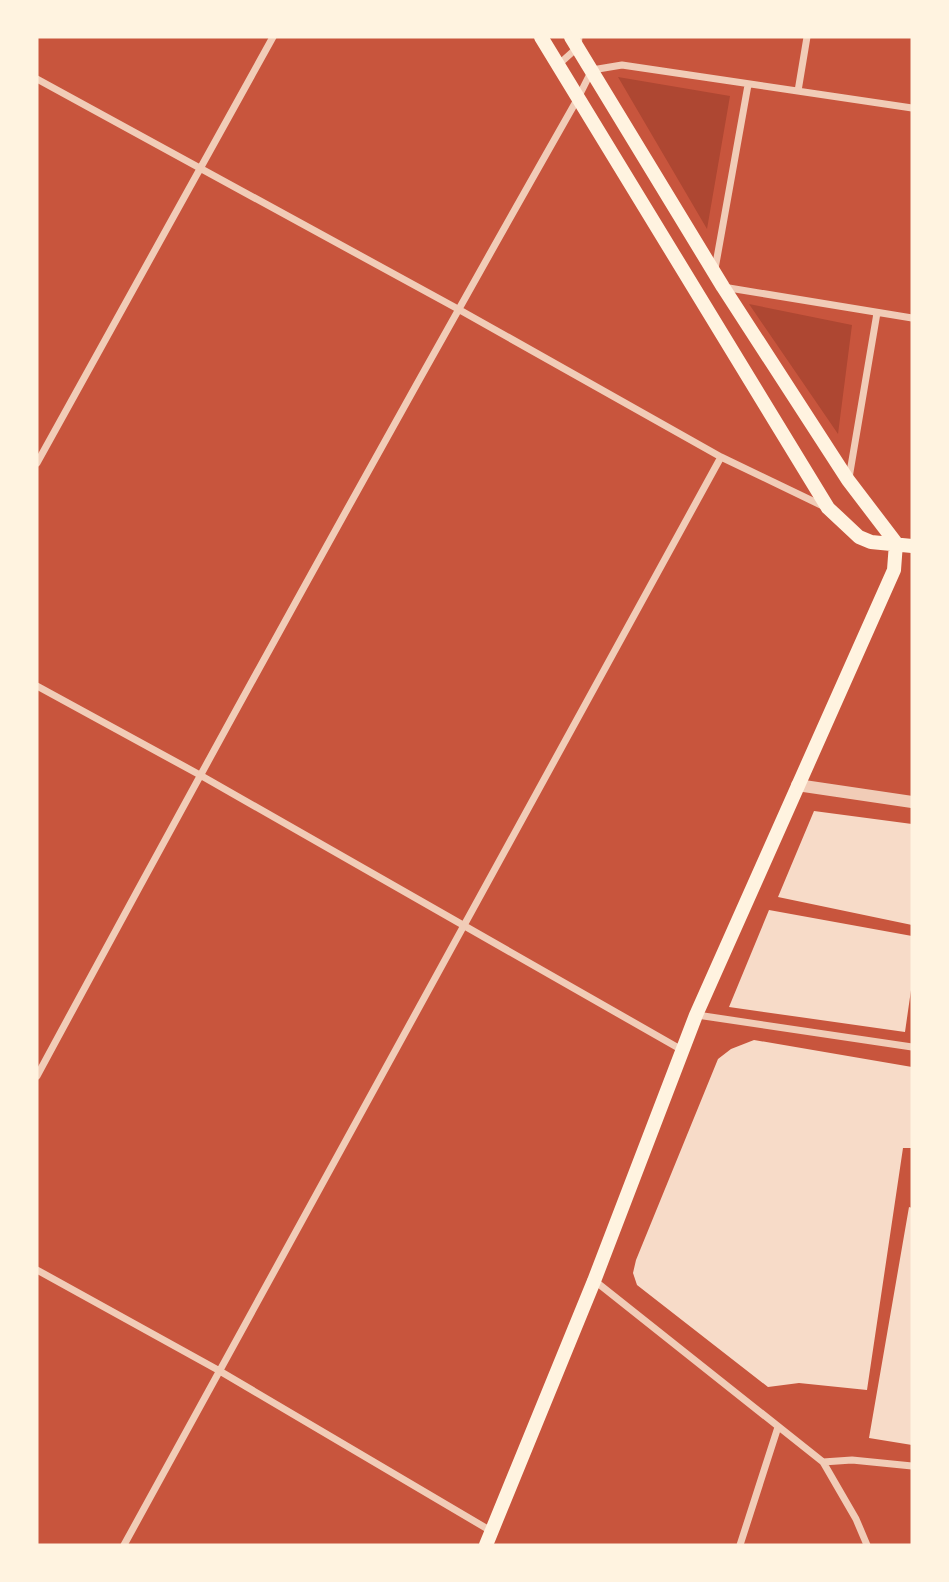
<svg xmlns="http://www.w3.org/2000/svg" width="949" height="1582" viewBox="0 0 949 1582" font-family="'IBM Plex Sans',sans-serif">
	<style>
		.green { fill: #ae4732 }
		.building { fill: #f7dbc8 }
		.lines { fill: none; stroke-linecap: round; stroke-linejoin: round }
		.minor { stroke: #f1ccb7; stroke-width: 7 }
		.tertiary { stroke: #f1ccb7; stroke-width: 12 }
		.secondary { stroke: #fff3e0; stroke-width: 14 }
	</style>
	<rect width="100%" height="100%" fill="#c8553d"/>
	<!-- green -->
	<path class="green" d="M618,77L730,96L707,229Z
		M749,304L852,325L838,434Z"/>
	<!-- building -->
	<path class="building" d="M814,811L912,824V925L778,897Z
		M769,910L912,936V983L905,1032L729,1007Z
		M754,1040L912,1067V1148H903L867,1390L799,1383L768,1387L637,1285L633,1273L636,1260L718,1059L731,1049Z
		M909,1207L912,1208V1445L869,1438Z"/>
	<g class="lines">
		<!-- minor -->
		<path class="minor" d="M558,65L578,47L579,37
			M37,79L458,309L721,457L823,506
			M798,91L807,37
			M715,269L748,85
			M723,287L912,318
			M37,463L273,37
			M849,478L877,313
			M37,686L200,775L682,1050
			M697,1015L912,1047
			M37,1076C214,748 394,422 578,98L592,70L622,65L912,108
			M37,1270L218,1370L491,1531
			M595,1281L823,1462L856,1519L867,1545
			M823,1462L852,1460L912,1466
			M124,1545L721,457
			M740,1545L778,1427"/>
		<!-- tertiary -->
		<path class="tertiary" d="M797,785L912,802"/>
		<!-- secondary -->
		<path class="secondary" d="M541,37L828,508L859,537L871,542L912,546
			M571,37L723,287L848,480L896,543
			M486,1545L594,1281L696,1015L894,570L896,543"/>
	</g>
	<!-- border -->
	<rect width="949" height="1582" fill="none" stroke="#fff3e0" stroke-width="77"/>
</svg>
